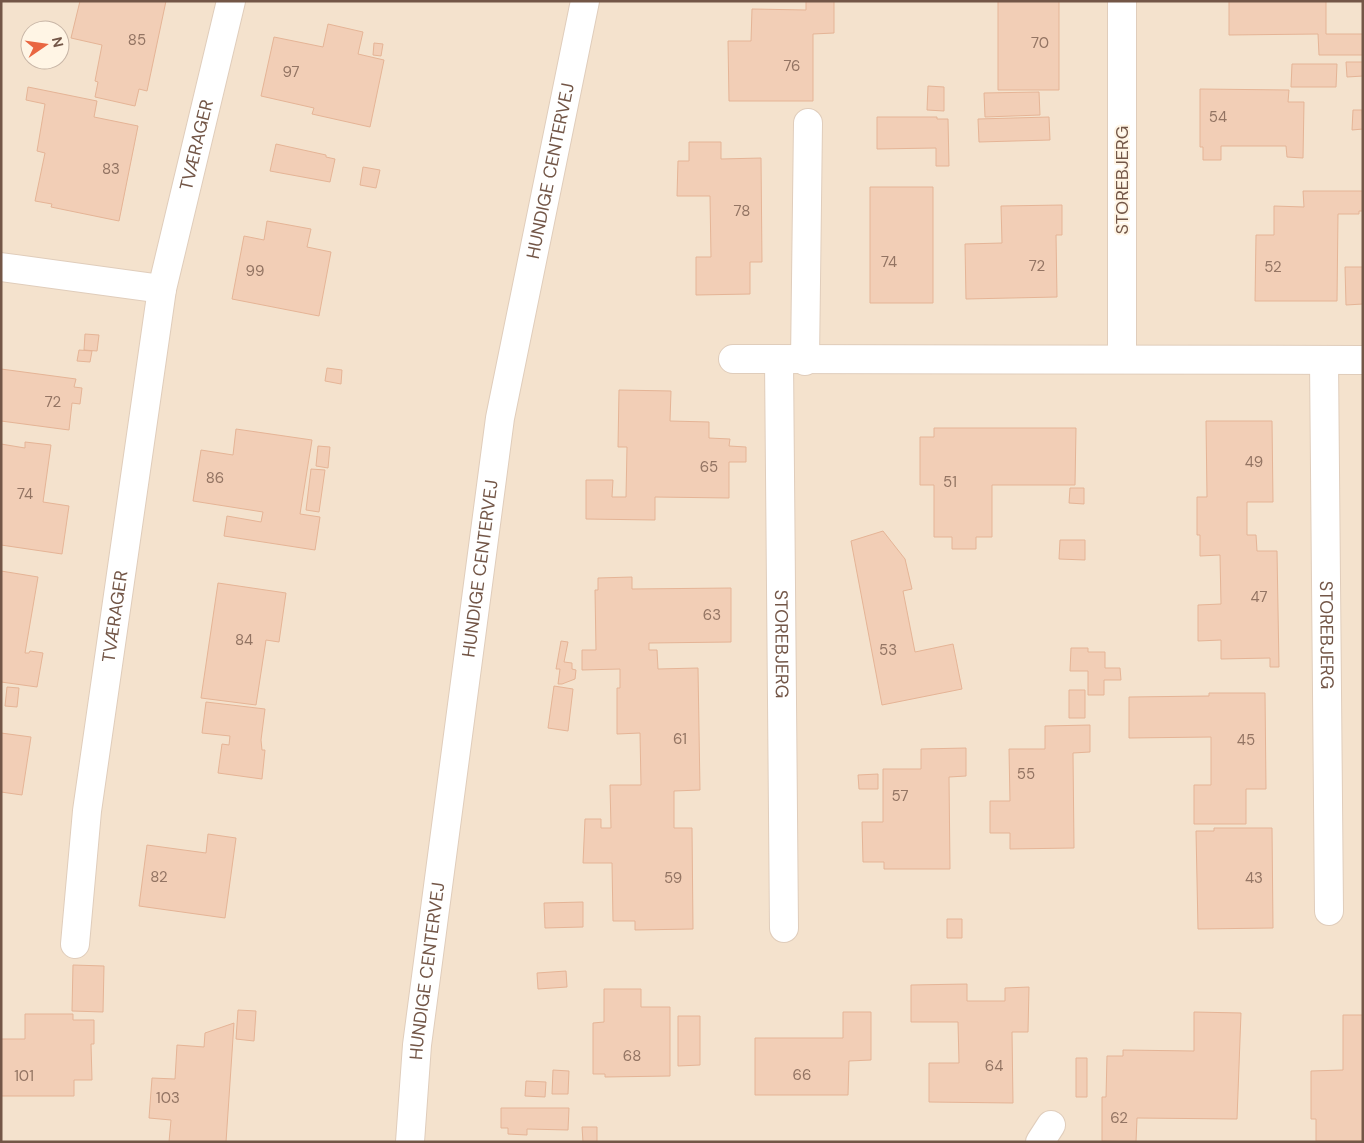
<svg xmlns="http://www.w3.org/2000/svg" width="1364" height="1143" viewBox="0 0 1364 1143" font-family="'DM Sans',sans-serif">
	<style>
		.residential { fill: #f4e2cd; fill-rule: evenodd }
		.building { fill: #f2ceb6; stroke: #e5b496 }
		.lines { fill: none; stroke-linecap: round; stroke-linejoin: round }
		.minor-casing { stroke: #e0cdbb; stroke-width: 30 }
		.tertiary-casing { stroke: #e0cdbb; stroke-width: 30 }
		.minor { stroke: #fff; stroke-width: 28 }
		.tertiary { stroke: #fff; stroke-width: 28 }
		.labels { text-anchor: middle; stroke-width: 4; stroke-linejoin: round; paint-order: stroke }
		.number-label { font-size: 15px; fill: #937463 }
		.street-label { font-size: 18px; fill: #735647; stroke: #fff5e5 }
	</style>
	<rect width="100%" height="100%" fill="#fcf1df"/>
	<!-- residential -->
	<path class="residential" d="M1,1H1363V1142H1ZM30,30H60V60H30Z"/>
	<!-- building -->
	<path class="building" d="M80,1H166L147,91L139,89L135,106L95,97L98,82L95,81L102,45L71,38Z
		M806,1H834V33L813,34V101H729L728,41H751L752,9L806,10Z
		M998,1H1059V90H998Z
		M1229,1H1326V34H1363V55H1319L1318,34L1229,35Z
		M328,24L363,32L358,54L384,60L370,127L312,114L314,108L261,96L274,37L323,47Z
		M374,43L383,44L381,56L373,55Z
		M1346,62H1363V76L1347,77Z
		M1292,64H1337L1336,87H1291Z
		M928,86L944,87V111L927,110Z
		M28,87L97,101L94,117L138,126L119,221L51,207L52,204L35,201L45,153L37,151L45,104L26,100Z
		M1200,89L1289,90L1288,102H1304L1303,158L1287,157L1286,146H1221V160H1203V147H1200Z
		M1039,92L1040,115L985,117L984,93Z
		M1353,110H1362L1363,129L1352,130Z
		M877,117H937V119H948L949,166H936V148L877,149Z
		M1049,117L1050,140L979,142L978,119Z
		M689,142H721V159L761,158L762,262H750V294L696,295V257H711L710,196H677L678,161H689Z
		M276,144L326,155V157L335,159L330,182L270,171Z
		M363,167L380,170L376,188L360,185Z
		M870,187H933V303H870Z
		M1303,191H1363V211H1359V214H1338L1337,301H1255L1256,235H1274V206L1304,207Z
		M1062,205V235H1056L1057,297L966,299L965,244L1002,243L1001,206Z
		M267,221L311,229L307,247L331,252L319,316L232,299L244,236L264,240Z
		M1345,267H1363V304L1346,305Z
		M85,334L99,335L97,351L84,350Z
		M79,350L92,351L90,362L77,361Z
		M327,368L342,370L341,384L325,381Z
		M1,369L76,379L74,387L82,388L80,404L72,403L69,430L1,421Z
		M619,390L671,391L670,421L709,422V438L730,439L729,446L746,447V462H729V498L655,497V520L586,519V480H613L612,497H626L627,447H618Z
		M1206,421H1272L1273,502H1247V535H1256L1257,551H1277L1279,667H1270V658L1221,659V640L1198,641V605L1221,604L1220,555L1200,556V535H1197V497H1207Z
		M934,428H1076L1075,485H992V537H976V549H952V537H934V485H920V437H934Z
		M236,429L312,440L300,514L320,517L315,550L224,536L227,516L261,522L263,512L193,501L201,450L233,455Z
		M25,442L51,445L43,502L69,506L62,554L1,545V444L25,448Z
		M318,446L330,447L328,468L316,466Z
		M311,469L325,470L319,512L306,510Z
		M1070,488H1084V504L1069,503Z
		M883,531L905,559L912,589L903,591L915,652L953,644L962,689L882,705L851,541Z
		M1060,540H1085V560L1059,559Z
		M1,571L38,577L25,653H29L30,651L43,653L37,687L1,682Z
		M632,577V589L731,588V642L649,643V650H657L658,669L698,668L700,790L674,791V828H692L693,929L635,930V921H613L612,863H583L585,819H601V828H611L610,785H641L640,733L617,734V688H620V669L582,670V650H596L595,590H598V578Z
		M218,583L286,593L279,642L266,640L256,705L201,698Z
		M561,641L568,642L564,662L572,663V669L576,670L575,679L562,684H558L560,669H556Z
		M1071,648H1088V652H1105V668H1120L1121,680H1104V695H1088V671H1070Z
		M554,686L573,689L568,731L548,728Z
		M7,687L19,688L17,707L5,706Z
		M1069,690H1085V718H1069Z
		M1209,693H1265L1266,789H1246V824H1194V785H1211V737L1129,738V697L1209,696Z
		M206,702L265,709L261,740L262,750H265L262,779L218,773L222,744L229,745L230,736L202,733Z
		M1090,725V752L1073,753L1074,848L1010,849V833H990V801H1010L1009,749H1045V726Z
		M1,733L31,737L22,795L1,792Z
		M966,748V776L949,777L950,869H884V862H863L862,822H883V769H921V749Z
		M878,774V789H859L858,775Z
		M1214,828H1272L1273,928L1198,929L1196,831H1214Z
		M208,834L236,838L225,918L139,906L147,845L206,853Z
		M583,902V927L545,928L544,903Z
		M947,919H962V938H947Z
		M73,965L104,966L103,1012L72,1011Z
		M566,971L567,987L538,989L537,973Z
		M967,984V1001H1005V988L1029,987L1028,1032H1012L1013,1103L929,1102V1063H959L958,1022H911V985Z
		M604,989H641V1007H670V1076L605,1077V1074H593V1023L604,1022Z
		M238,1010L256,1011L254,1041L236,1039Z
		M843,1012H871V1060L849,1061L848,1095H755V1038H843Z
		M1194,1012L1241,1013L1237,1119L1137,1118L1136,1142L1102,1141V1097H1106L1107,1056H1123V1050L1194,1051Z
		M25,1014H73V1020H94V1044H91L92,1080H74V1096H1V1039H25Z
		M1343,1015H1363V1141H1316V1119H1311V1071L1343,1070Z
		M678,1016H700V1065L678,1066Z
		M234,1023L226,1142H169L171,1120L149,1118L152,1078L175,1079L177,1045L204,1047L205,1033Z
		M1076,1058H1087V1097H1076Z
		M553,1070L569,1071L568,1094H552Z
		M526,1081L546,1082L545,1097L525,1096Z
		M501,1108H569L568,1130L527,1129V1135L508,1134V1128H501Z
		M582,1127H597V1142H583Z"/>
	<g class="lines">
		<defs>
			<g id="minor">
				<path d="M1,267L162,289"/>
				<path d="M1122,358V1"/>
				<path d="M733,359L1363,360"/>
				<path id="s1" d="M779,360L784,928"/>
				<path id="s2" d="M1324,360L1329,911"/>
				<path d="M805,361L808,123"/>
				<path id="s3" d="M75,944L87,811L162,289L231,1"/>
				<path d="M1040,1142L1051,1125"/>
			</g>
			<g id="tertiary">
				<path id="s4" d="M410,1142L417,1045L500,418L585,1"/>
			</g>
		</defs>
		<!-- minor casing -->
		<use href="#minor" class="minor-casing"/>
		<!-- tertiary casing -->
		<use href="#tertiary" class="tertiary-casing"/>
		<!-- minor -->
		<use href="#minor" class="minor"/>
		<!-- tertiary -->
		<use href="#tertiary" class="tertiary"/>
	</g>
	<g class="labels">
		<!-- number labels -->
		<g class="number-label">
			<text x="137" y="45">85</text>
			<text x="1040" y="48">70</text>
			<text x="792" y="71">76</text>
			<text x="291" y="77">97</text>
			<text x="1218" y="122">54</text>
			<text x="111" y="174">83</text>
			<text x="742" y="216">78</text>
			<text x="889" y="267">74</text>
			<text x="1037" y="271">72</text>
			<text x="1273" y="272">52</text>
			<text x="255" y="276">99</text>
			<text x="53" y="407">72</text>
			<text x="1254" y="467">49</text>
			<text x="709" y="472">65</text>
			<text x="215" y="483">86</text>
			<text x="950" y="487">51</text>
			<text x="25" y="499">74</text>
			<text x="1259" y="602">47</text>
			<text x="712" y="620">63</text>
			<text x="244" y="645">84</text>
			<text x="888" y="655">53</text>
			<text x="680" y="744">61</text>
			<text x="1246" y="745">45</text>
			<text x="1026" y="779">55</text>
			<text x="900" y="801">57</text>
			<text x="159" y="882">82</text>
			<text x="673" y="883">59</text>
			<text x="1254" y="883">43</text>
			<text x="632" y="1061">68</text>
			<text x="994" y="1071">64</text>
			<text x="802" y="1080">66</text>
			<text x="24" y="1081">101</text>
			<text x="168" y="1103">103</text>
			<text x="1119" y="1123">62</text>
		</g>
		<!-- street labels -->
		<g class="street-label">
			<text dy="6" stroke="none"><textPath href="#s3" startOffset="809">TVÆRAGER</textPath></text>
			<text dy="6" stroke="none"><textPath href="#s4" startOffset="982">HUNDIGE CENTERVEJ</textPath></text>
			<text transform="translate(1122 180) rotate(-90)" y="6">STOREBJERG</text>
			<text dy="6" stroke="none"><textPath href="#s4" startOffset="578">HUNDIGE CENTERVEJ</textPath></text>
			<text dy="6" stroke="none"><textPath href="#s3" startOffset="330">TVÆRAGER</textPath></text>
			<text dy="6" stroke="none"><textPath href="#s2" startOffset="275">STOREBJERG</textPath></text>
			<text dy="6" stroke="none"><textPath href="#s1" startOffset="284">STOREBJERG</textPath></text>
			<text dy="6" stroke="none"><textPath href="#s4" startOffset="172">HUNDIGE CENTERVEJ</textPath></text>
		</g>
	</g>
	<!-- border -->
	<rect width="1364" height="1143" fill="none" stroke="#735647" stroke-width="5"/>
	<!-- north arrow -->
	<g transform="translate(45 45) rotate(77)"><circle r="24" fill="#fff5e5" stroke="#c7b5a6"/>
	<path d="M0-4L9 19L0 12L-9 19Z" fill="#e96641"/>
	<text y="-8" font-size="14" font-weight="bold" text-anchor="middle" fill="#735647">N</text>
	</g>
</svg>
